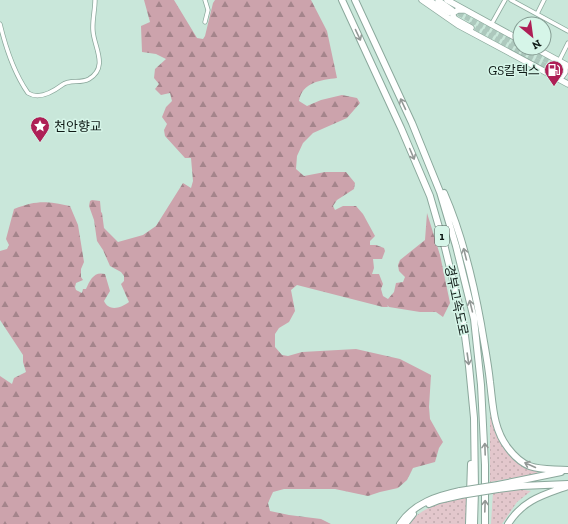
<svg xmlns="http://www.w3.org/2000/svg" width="568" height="524" viewBox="0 0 568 524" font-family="'Zilla Slab','Noto Sans KR',serif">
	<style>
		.green { fill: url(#green-dots) }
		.forest { fill: url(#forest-firs) }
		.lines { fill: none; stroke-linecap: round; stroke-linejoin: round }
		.secondary-tunnel { stroke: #adc8bd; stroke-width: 5; stroke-dasharray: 5 2.5; stroke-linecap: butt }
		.minor-casing { stroke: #8ba89c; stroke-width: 5 }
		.secondary-casing { stroke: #8ba89c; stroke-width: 6 }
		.primary-casing { stroke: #8ba89c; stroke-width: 7 }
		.motorway-casing { stroke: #8ba89c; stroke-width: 8 }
		.minor { stroke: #fff; stroke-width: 3.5 }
		.secondary { stroke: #fff; stroke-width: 5 }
		.primary { stroke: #fff; stroke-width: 5.5 }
		.motorway { stroke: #fff; stroke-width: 6 }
		.motorway-bridge-casing { stroke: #8ba89c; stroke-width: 8; stroke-linecap: butt }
		.motorway-bridge { stroke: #fff; stroke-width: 6 }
		.oneway { stroke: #939896 }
		.labels { text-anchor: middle; stroke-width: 3; stroke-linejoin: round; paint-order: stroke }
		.shield { fill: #d6f5e8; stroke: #4b5c55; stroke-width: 1 }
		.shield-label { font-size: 12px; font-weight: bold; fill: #0f1a16 }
		.poi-label { font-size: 13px; fill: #0f1a16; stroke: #d6f5e8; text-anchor: end }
		.street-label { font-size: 13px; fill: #0f1a16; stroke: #d6f5e8 }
	</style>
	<defs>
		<pattern id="green-dots" width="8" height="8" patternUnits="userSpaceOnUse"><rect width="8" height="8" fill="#e3c7cc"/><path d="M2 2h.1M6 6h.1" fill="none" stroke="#c2aaae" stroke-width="1.8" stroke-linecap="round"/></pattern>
		<pattern id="forest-firs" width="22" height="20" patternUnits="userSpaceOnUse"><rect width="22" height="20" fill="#cca3ac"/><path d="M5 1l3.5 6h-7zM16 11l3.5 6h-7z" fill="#a4848b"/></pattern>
	</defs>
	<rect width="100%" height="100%" fill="#c9e7da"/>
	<!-- green -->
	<path class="green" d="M490,407C496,424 500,446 513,459C520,465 533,467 538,473L536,474L490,482Z
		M510,488L531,491L517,502L502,524H491L493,492Z
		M467,497L466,524H408C424,505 444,502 467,497Z"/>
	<!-- forest -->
	<path class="forest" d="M144,0H174L197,38L203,39L205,36L213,3L215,0H311L327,31L337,78C321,80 302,82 299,101L307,106L321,100L342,95L357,98L360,103L347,118L313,133L303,143L297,156L296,169L304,176L325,172H346L355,183L354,189L337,200L333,206L335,210L343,206H356L363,214L375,236L370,241V245H376L384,248L385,251L382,259H373L374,268L372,274H379L383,284L381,289L383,296L388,299L394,292L396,283L403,282L405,277L399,271L398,265L400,260L425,240L427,213L440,255L450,303L443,317L436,312H420L389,307L387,305L388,307H383L297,285L291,290L295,311L289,322L279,328L275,334V347L282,355L288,356L302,352L356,349L400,359L431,375L429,407L430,419L443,442L439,448L435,462L413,468L407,480L398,488L380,492L368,496L335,489H284L273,492L268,503L270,511L289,515L321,519L331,524H0V376L12,384L14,378L26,372L23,362V355L0,320V251L7,249L9,245L6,239L14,209C37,200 46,201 70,206L78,225L84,262L81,269V277L83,280L76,283L75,287L76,290L82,293L83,289H86C90,280 94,271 105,274L110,291L104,301C109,312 121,308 129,302L121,284L124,281V276L121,272L110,266L103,250L97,241L94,220L89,206L90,201L92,200L100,201L101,212L102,213L104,228L118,242L143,235L156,226L183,183L191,188L193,181L191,158H185L165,136L164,130L167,124L162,117L166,107L172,101L170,93L161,95L155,89L159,84L154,78L155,69L166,59L156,54L142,52L141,26L150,22Z"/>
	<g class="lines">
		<!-- secondary-tunnel -->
		<path class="secondary-tunnel" d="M452,10L520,46
			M469,24L568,78
			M524,48L568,72"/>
		<defs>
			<path id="minor" d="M511,0L568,31
				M537,14L544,0
				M205,22L208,10L205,0
				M0,24C6,49 14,73 28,93C39,100 54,91 62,85C70,79 80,84 89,79C109,67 94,47 93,31C92,21 95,10 95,0
				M491,25L505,0
				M559,61L568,43"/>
			<path id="secondary" d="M429,0L449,13
				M438,0L452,10"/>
			<path id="primary" d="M422,0L458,25L568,84
				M447,0L520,40
				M463,10H458L453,13V16L455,19L471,28
				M535,48L568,66
				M556,76H562L565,72V68L562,63"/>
			<path id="motorway" d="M342,0L401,128L430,196L445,248L463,321L469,366L474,418L475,490L474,524
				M355,0L412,123L440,192L456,246L474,319L481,385L485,465V524
				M444,193C462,234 473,280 481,324C484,343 488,362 490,382C493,405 493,429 508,448C527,473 541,468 568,470
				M498,485L561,472
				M498,489L521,486L568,484
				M429,504L439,500L461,495
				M400,524C414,503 437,496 460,491
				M405,524L413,514
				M469,524L471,464
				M508,524C523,500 543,495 568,486"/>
		</defs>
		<!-- minor casing -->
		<use href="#minor" class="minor-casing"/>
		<!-- secondary casing -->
		<use href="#secondary" class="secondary-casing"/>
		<!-- primary casing -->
		<use href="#primary" class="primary-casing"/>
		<!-- motorway casing -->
		<use href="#motorway" class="motorway-casing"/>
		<!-- minor -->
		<use href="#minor" class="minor"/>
		<!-- secondary -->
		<use href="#secondary" class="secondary"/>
		<!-- primary -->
		<use href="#primary" class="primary"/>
		<!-- motorway -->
		<use href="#motorway" class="motorway"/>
		<defs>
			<path id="motorway-bridge" d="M460,491L498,485
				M461,495L498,489"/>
		</defs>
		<!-- motorway-bridge casing -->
		<use href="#motorway-bridge" class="motorway-bridge-casing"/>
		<!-- motorway-bridge -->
		<use href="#motorway-bridge" class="motorway-bridge"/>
	</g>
	<!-- one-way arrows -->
	<defs><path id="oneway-shaft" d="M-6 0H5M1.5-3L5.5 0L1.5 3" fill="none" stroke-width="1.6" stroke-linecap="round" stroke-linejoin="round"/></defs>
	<g class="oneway">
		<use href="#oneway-shaft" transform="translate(358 35) rotate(65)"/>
		<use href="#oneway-shaft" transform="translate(403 104) rotate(-115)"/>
		<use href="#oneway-shaft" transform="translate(412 154) rotate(67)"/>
		<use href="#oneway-shaft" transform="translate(465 254) rotate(-104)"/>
		<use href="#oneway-shaft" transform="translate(471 306) rotate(-104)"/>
		<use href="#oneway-shaft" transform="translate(468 359) rotate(82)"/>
		<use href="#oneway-shaft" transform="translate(485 449) rotate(-92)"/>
		<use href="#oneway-shaft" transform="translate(530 465) rotate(-156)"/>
		<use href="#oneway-shaft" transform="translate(485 506) rotate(-88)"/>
	</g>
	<!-- icons -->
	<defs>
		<symbol id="fuel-pin" viewBox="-11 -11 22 30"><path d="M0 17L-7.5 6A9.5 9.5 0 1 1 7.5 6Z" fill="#ae1f56" stroke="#d6f5e8"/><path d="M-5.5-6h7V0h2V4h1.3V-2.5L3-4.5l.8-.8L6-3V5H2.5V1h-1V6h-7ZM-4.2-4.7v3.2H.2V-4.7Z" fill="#fff"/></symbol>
		<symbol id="sight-pin" viewBox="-11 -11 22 30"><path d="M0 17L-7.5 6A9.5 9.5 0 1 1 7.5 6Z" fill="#ae1f56" stroke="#d6f5e8"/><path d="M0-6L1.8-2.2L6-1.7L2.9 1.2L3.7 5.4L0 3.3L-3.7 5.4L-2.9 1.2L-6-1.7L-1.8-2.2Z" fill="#fff"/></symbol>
	</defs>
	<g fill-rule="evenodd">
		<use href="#fuel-pin" x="543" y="59" width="22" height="30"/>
		<use href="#sight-pin" x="29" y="115" width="22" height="30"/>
	</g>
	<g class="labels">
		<!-- shield labels -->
		<rect class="shield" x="435" y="226" width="14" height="20" rx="3"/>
		<g class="shield-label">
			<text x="442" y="240">1</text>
		</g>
		<!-- poi labels -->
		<g class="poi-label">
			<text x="540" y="75">GS칼텍스</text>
			<text x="54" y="131" text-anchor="start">천안향교</text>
		</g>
		<!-- street labels -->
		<g class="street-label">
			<text transform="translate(457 300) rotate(78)" y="5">경부고속도로</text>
		</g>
	</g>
	<!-- north arrow -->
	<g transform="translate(532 36) rotate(151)"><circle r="19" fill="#d6f5e8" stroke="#869d94"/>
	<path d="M0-3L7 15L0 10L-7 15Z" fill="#ae1f56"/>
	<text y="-6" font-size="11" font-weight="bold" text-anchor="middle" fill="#0f1a16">N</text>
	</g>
</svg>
